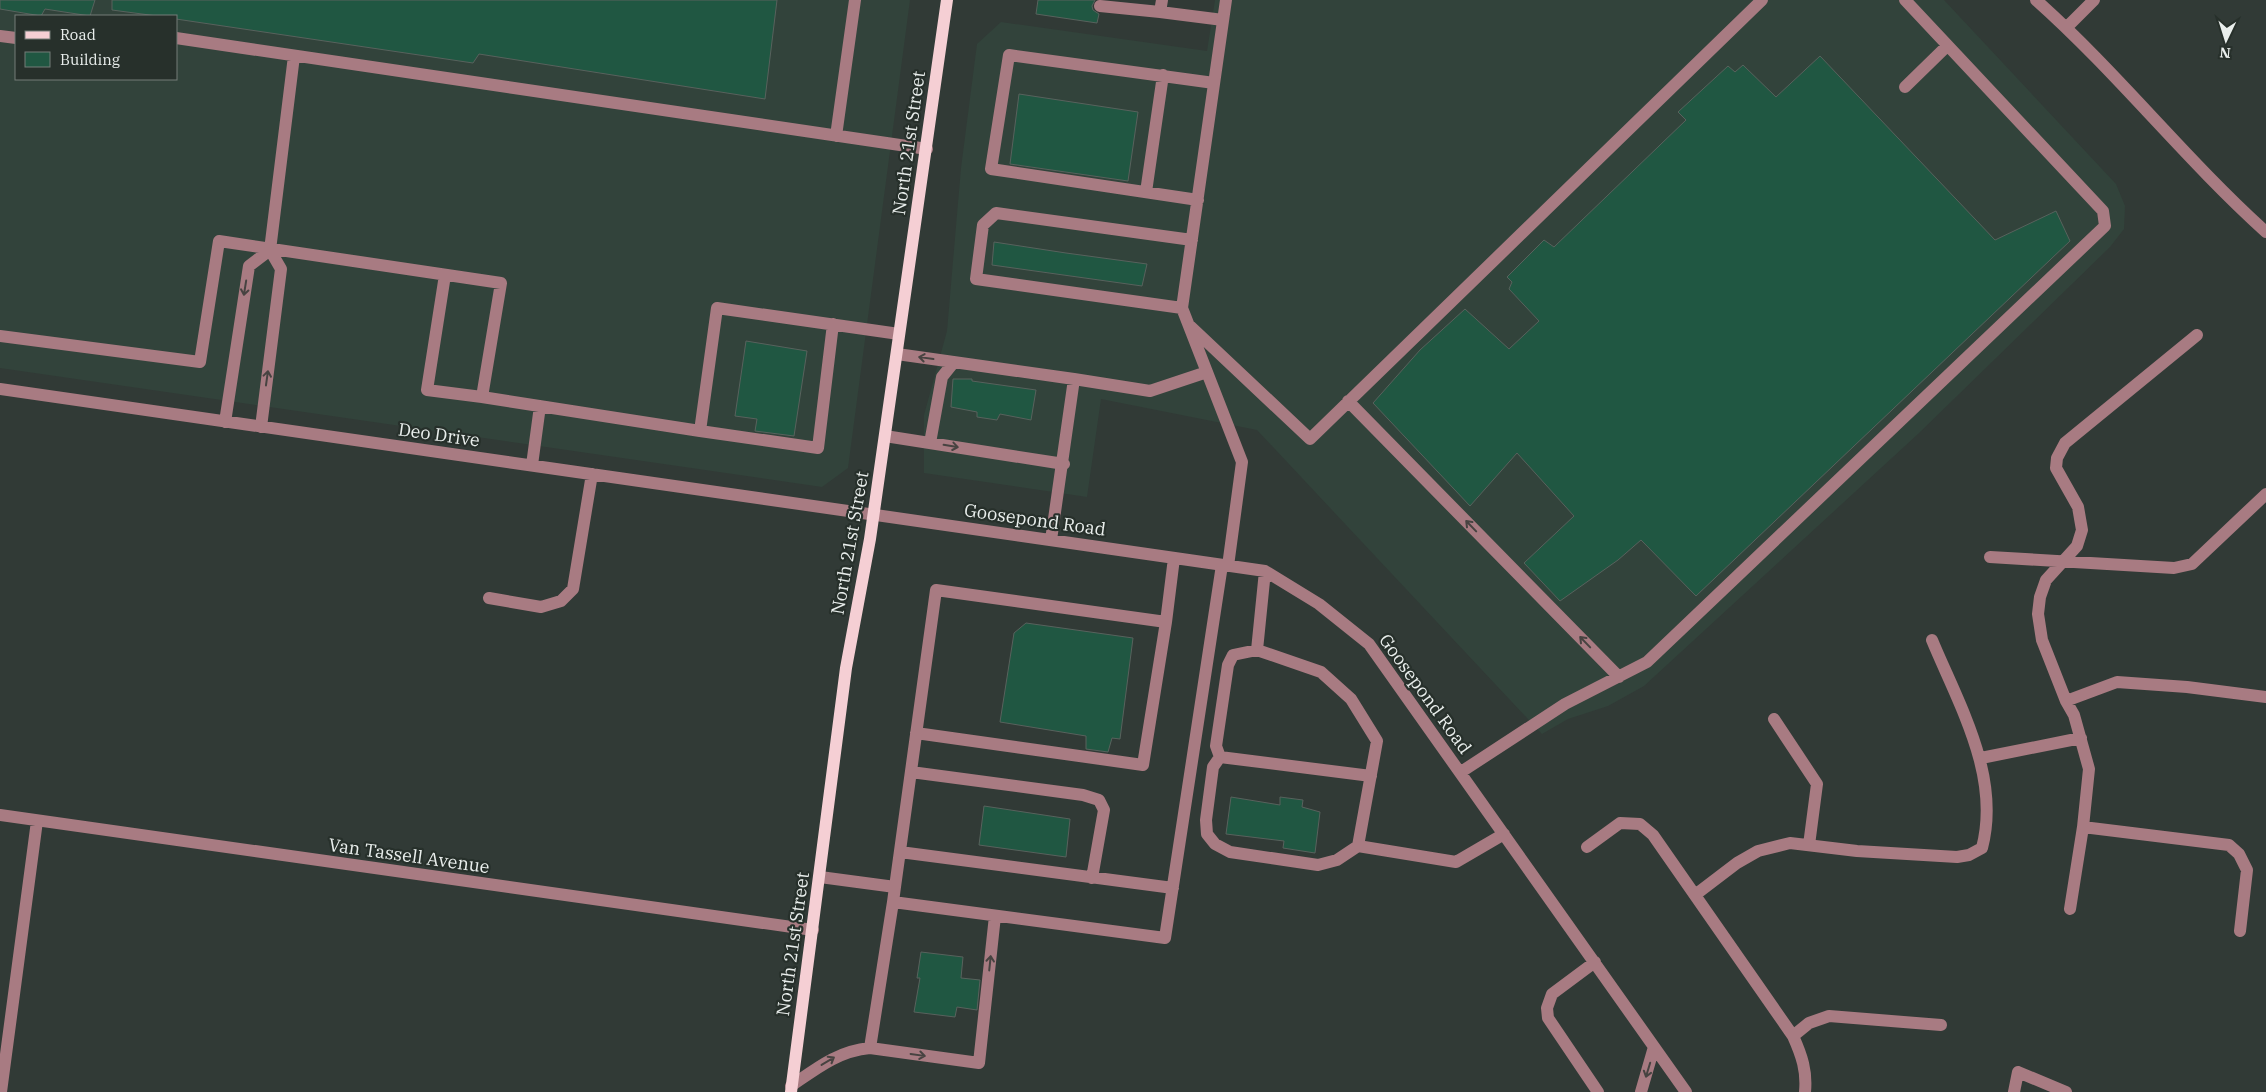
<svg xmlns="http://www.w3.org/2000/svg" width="2266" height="1092" viewBox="0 0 2266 1092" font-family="'IBM Plex Serif',serif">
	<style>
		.built { fill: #32433b; fill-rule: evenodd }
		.building { fill: #205742; stroke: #58625d }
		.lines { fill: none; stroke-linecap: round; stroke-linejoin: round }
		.minor { stroke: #a87b82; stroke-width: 12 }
		.major { stroke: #f5cfd4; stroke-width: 12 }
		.oneway { stroke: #474341 }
		.labels { text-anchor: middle; stroke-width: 4.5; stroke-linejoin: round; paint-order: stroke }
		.street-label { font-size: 18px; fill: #e9eeec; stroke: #27302b }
	</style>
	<rect width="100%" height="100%" fill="#313a36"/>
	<!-- built -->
	<path class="built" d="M0,0H910L848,468L822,487L0,368ZM16,16H176V79H16Z
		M1215,0H1944L2116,184L2125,206L2124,229L2110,247L1918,434L1644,686L1608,706L1568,719L1542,734L1257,430L1101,399L1087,497L924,473V415L947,331L961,168L977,44L1001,22L1207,51Z"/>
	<!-- building -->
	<path class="building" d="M0,0H95L90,16L45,9L41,16L0,9Z
		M112,0H777L765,99L479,54L473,63L176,19V16H157L112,10Z
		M1038,0H1095L1092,6L1093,10L1099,14L1097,23L1036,14Z
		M1820,56L1995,240L2056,211L2070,241L1696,596L1641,540L1618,560L1560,601L1524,563L1574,516L1517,453L1470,506L1373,403L1420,350L1465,309L1509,349L1539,321L1509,289L1512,282L1507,277L1544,240L1554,247L1686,120L1678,112L1728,66L1735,72L1743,65L1776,97Z
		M1019,94L1138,112L1128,181L1010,164Z
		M994,242L1066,253L1147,264L1142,286L992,265Z
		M746,341L807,351L794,436L755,431L757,419L735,416Z
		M953,379H972V381L1036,390L1031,420L1000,414L997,420L977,417V412L951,407Z
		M1026,623L1133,638L1120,739L1112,738L1108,752L1086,749V736L1000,722L1014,633Z
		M1231,797L1280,805V797L1303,800L1302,807L1320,812L1315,853L1283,848L1284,841L1226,834Z
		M984,806L1070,819L1066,857L979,845Z
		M921,952L963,957L961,978L980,980L977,1010L957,1007L955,1017L914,1012L920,978H917Z"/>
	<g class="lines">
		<!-- minor -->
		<path class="minor" d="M1162,0L1160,12L1223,20
			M1226,0L1182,308L1242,462L1228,566
			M2036,0C2118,73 2185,159 2266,232
			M1100,6L1160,12
			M2067,27L2094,0
			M0,36L16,38
			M176,38L927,149
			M1905,87L1947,46
			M836,136L855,0
			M1146,192L1163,75
			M1198,200L991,169L1009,55L1214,83
			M445,275L427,390L482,397
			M1182,308L976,279L983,225L996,213L1192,240
			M1189,325L1310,439L1762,0
			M0,336L200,362L219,241L501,283L482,397L700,431L717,308L899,334
			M897,354L1074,379L1051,540
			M1074,379L1150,391L1207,372
			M0,389L1265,571L1319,604L1369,644L1686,1092
			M1348,401L1619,677
			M225,422L249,266L270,250
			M261,427L281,269L270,250L294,56
			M700,431L818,448L833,324
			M885,436L1064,464
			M930,443L942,377L954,362
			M532,465L540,406
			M1990,557L2174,568L2192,564L2266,494
			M1265,571L1257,650L1321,672L1351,699L1377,741L1358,846L1456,862L1504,834
			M489,598L541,607L561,601L573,589L592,474
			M1166,622L1174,558
			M1257,650L1233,655L1228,665L1216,746L1220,757L1371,776
			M2066,701L2117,682L2187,687L2266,697
			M1774,719L1817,784L1809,845
			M1220,757L1213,767L1206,820L1207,834L1215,844L1230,852L1318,865L1337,860L1358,846
			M1981,758L2081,738
			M911,772L1083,795L1099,800L1104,810L1092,878
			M1461,772L1565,704L1647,662L2105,226L2103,211L1905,0
			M0,815L813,930
			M2083,827L2229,845L2239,854L2247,870L2240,931
			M1587,847L1620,823L1640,824L1653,835L1793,1036C1802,1056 1807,1071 1805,1092
			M900,852L1173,888
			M820,877L895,887L893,902L1165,938L1222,565
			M895,887L936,590L1166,622L1143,765L916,733
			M1695,895L1737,863L1758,851L1790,843L1857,851L1957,857L1969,855L1982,848C2001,776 1959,705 1932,640
			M2070,909L2083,827L2089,769L2074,715L2066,701L2042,640L2038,614L2040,597L2046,580L2077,546L2082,530L2078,507L2056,468L2057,458L2065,443L2197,335
			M1595,962L1552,994L1547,1008L1548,1018L1598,1092
			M1793,1036L1809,1023L1829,1016L1941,1025
			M870,1048L893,902
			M791,1086C817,1068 838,1051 870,1048L979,1063L995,916
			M1,1092L37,821
			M1641,1092L1654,1047
			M2014,1092L2018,1072L2066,1092"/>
		<!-- major -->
		<path class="major" d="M791,1092L846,668L870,539L947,0"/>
	</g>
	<!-- one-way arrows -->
	<defs><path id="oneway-shaft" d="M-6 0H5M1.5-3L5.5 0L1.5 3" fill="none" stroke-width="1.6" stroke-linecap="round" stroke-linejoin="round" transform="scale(1.25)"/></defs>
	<g class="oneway">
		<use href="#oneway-shaft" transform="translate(245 288) rotate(99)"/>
		<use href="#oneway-shaft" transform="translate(926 358) rotate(-172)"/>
		<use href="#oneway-shaft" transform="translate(267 378) rotate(-82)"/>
		<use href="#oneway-shaft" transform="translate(951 446) rotate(9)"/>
		<use href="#oneway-shaft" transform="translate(1471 526) rotate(-134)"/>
		<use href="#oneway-shaft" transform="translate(1585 642) rotate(-134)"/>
		<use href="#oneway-shaft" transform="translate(990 963) rotate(-84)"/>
		<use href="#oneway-shaft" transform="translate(918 1055) rotate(8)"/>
		<use href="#oneway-shaft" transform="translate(828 1061) rotate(-31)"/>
		<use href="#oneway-shaft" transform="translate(1648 1070) rotate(107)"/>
	</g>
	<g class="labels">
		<!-- street labels -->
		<g class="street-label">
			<text transform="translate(909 143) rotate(-82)" y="6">North 21st Street</text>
			<text transform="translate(439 435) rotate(8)" y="6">Deo Drive</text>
			<text transform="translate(1035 520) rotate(8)" y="6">Goosepond Road</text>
			<text transform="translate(850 543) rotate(-80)" y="6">North 21st Street</text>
			<text transform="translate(1425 694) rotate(54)" y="6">Goosepond Road</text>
			<text transform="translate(409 856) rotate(8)" y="6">Van Tassell Avenue</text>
			<text transform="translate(793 944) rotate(-82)" y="6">North 21st Street</text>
		</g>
	</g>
	<!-- legend -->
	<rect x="15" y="15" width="162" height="65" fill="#27302b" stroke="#757c78"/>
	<rect x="25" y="31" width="25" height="8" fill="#f5cfd4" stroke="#757c78"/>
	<text x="60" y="40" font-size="15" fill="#e9eeec">Road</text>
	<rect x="25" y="52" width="25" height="15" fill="#205742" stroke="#757c78"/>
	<text x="60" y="65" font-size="15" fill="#e9eeec">Building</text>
	<!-- north arrow -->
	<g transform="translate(2226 40) rotate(184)" stroke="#27302b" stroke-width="4" paint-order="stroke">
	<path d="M0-4L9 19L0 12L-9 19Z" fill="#e9eeec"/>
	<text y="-8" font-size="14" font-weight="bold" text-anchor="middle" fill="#e9eeec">N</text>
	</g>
</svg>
